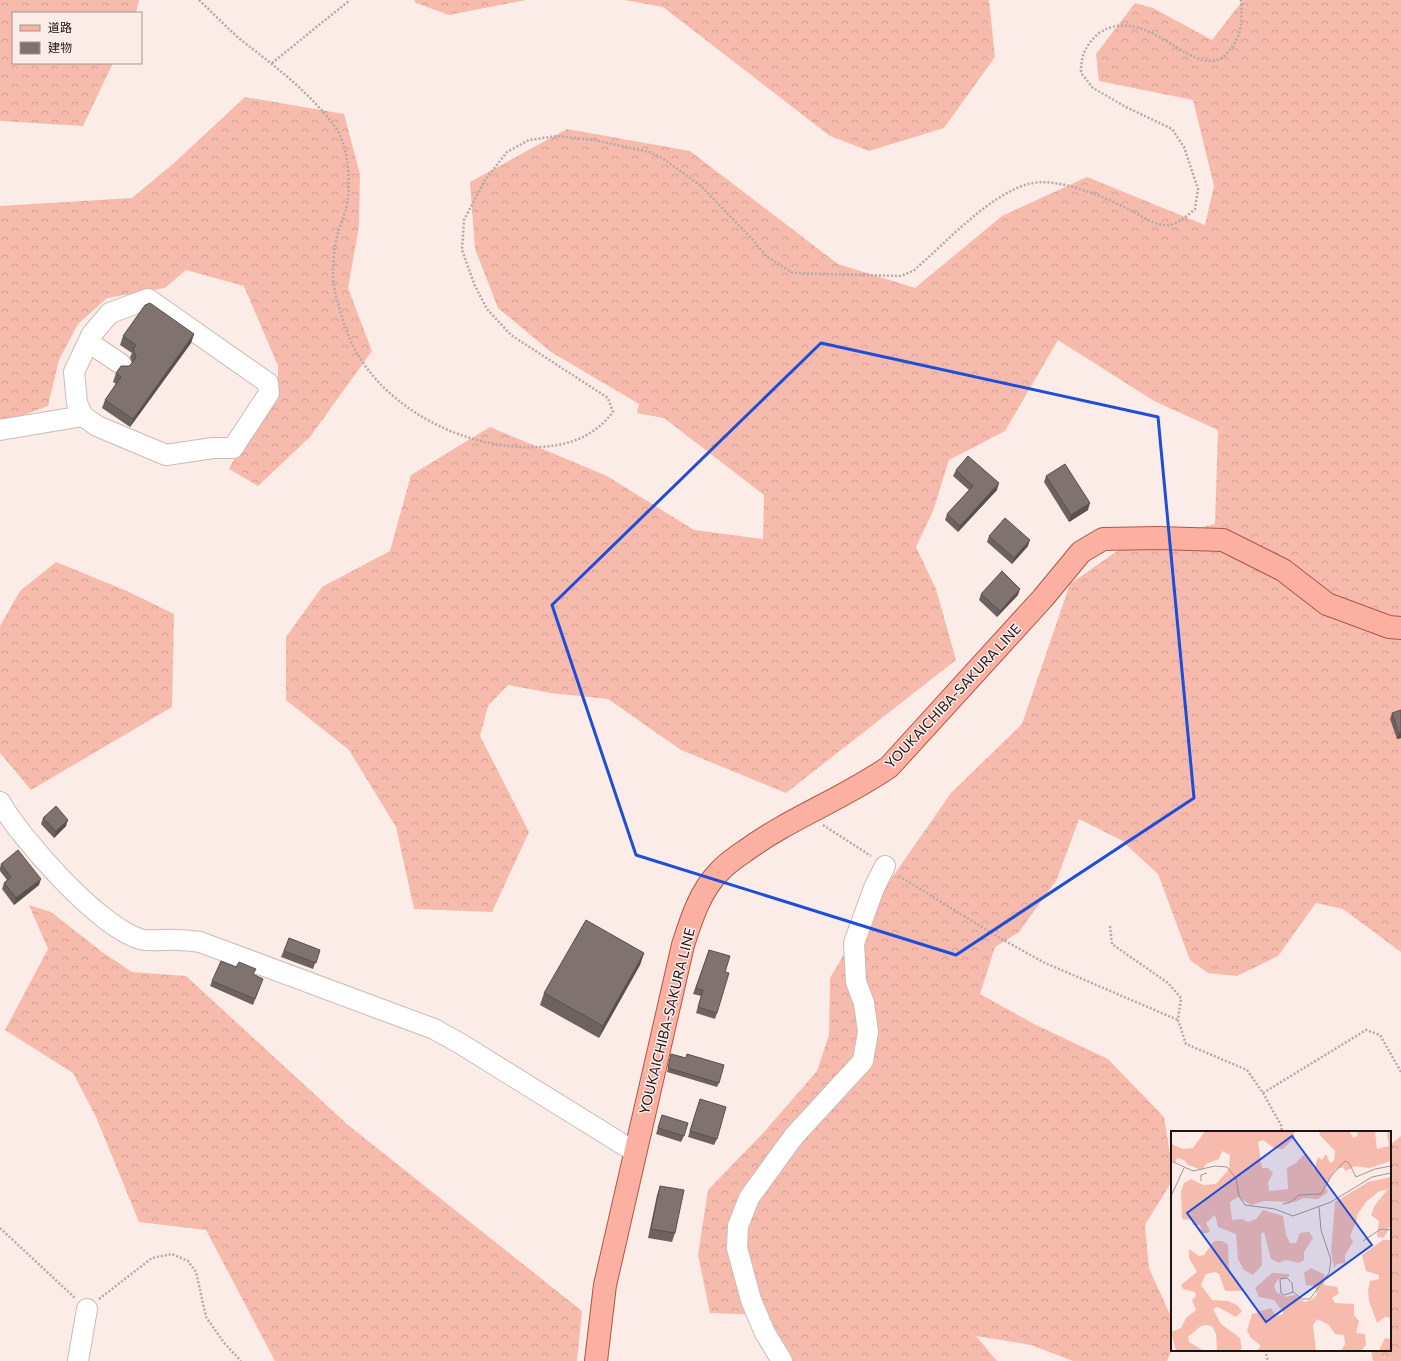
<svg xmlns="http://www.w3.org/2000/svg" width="1401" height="1361" viewBox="0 0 1401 1361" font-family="Commissioner,'Noto Sans JP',sans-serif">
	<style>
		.forest { fill: url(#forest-crowns) }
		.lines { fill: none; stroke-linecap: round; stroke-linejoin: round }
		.minor-casing { stroke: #cabbb7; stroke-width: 22 }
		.major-casing { stroke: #ac5747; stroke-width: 24 }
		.path { stroke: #b6a9a6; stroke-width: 2.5; stroke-dasharray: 2 2; stroke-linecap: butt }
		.minor { stroke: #fff; stroke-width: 20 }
		.major { stroke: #fcb0a1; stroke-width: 22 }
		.wall { fill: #6e625f }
		.shaded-wall { fill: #5a504e }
		.building { fill: #80726f; stroke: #5a504e }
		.marked { fill: none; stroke: #1d4ed8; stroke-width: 3; stroke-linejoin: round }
		.labels { text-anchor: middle; stroke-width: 3; stroke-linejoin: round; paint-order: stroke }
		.street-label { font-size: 14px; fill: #1a1514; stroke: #fcece8 }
		.inset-road { fill: none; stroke: #a29693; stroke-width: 1 }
		.view { fill: #1d4ed8; fill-opacity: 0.15; stroke: #1d4ed8; stroke-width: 2 }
		.inset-edge { fill: none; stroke: #1a1514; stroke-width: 2 }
	</style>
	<defs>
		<pattern id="forest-crowns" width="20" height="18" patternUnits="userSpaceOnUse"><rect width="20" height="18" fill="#f7bbae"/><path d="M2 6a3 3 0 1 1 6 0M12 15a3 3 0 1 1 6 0" fill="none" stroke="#d3a095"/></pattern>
	</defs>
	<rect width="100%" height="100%" fill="#fcece8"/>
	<!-- forest -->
	<path class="forest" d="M0,0H139L136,13H13V63H113L83,126L0,121Z
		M414,0H526L449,15L416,3Z
		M625,0H989L995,57L944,128L869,151L830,136L663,7Z
		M1243,0H1401V952L1343,909L1316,903L1278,956L1237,976L1208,973L1190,960L1158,874L1121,840L1079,819L1057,879L1019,932L995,947L980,994L1034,1024L1108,1059L1164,1117L1172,1166V1181L1145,1225L1149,1268L1172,1319V1349L1167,1361H1073L1031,1345L976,1336L997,1361H793L766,1315L710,1313L698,1255L708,1190L764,1132L817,1071L829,1035L830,978L875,902L951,793L1022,724L1070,584L1120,549L1215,524L1218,430L1154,401L1058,340L1005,431L949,460L933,511L916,547L936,589L956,660L786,793L681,750L608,699L551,693L508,685L488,706L480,736L529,832L492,912L414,909L396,827L349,750L286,700V637L322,587L390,551L411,475L490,427L607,476L694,530L763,539L764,495L664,418L637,413L639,404L551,352L498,308L475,249L470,182L567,129L690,151L838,264L915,288L1002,216L1087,177L1205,225L1214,186L1193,100L1099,81L1096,54L1135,3L1153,8L1212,40Z
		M245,97L344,114L360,174L359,226L348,288L372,351L310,437L258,486L229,469L236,456L278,393V366L244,286L186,270L165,288L107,298L78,324L59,360L48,406L0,424V206L132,198L174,163Z
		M56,562L127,591L174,614L172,707L31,790L0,753V626L20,591Z
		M29,905L51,912L102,952L132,972L186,976L348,1125L582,1311L577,1361H275L206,1230L139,1222L96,1117L73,1073L5,1030L48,949Z
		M1401,1136V1361H1373L1371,1350H1390V1145Z"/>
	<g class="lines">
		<defs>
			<path id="minor" d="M148,299L268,383L269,393L233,448H213L166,455L97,426L83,416L77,403L74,372L92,334L110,313Z
				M88,342L121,364
				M0,430L83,416
				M0,802C21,839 99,927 140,939C150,942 165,939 176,940C184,940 193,941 200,942L434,1029L461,1044L635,1152
				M78,1361L87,1309
				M782,1361L765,1333L751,1300L737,1248L738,1226L749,1198L794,1136L863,1061L868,1032L864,1003L856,982L854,943L874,888L885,866"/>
			<path id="major" d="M596,1361L605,1285L683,945C691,920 700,891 719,872C726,864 736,857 745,851C790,818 843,799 889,767L1043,598L1081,552L1103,539L1158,538L1223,540L1283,570L1327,604L1389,627L1401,628"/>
		</defs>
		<!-- minor casing -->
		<use href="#minor" class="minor-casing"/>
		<!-- major casing -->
		<use href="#major" class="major-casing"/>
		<!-- path -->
		<path class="path" d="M199,0C213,13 226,27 241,40C271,63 300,85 325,114C331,121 338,130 341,138C349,157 351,189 346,209C344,216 341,223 339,230C334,244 333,262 333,277C334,293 340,311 345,326C369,402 461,451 538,447C568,446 594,437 613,412L608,398L511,335L487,309L475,286L462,250L464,220L485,180L507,152L529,140L557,136L594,140L649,152L662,158L701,186L752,239L766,256L793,273L901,276L913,271C945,244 987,196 1028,184C1058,176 1104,197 1130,210C1141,215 1156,227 1169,225C1178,224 1188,215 1195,209L1198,189L1184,147L1172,129L1126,107L1093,88L1081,73C1081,55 1085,46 1099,33C1150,0 1198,90 1229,51C1243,34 1242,21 1241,0
			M272,63L350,0
			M823,825L871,856
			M899,876L998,937L1045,963L1178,1020
			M1110,926L1112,944L1168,983L1181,998L1178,1020L1186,1044L1247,1070L1263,1093L1282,1127L1281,1132
			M1263,1093L1366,1030L1380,1035L1401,1072
			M0,1228L76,1299
			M99,1299L152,1258L172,1254L188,1261L196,1272L206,1317L225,1344L241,1361
			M1265,1350L1268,1361"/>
		<!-- minor -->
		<use href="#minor" class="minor"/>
		<!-- major -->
		<use href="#major" class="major"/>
	</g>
	<!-- wall -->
	<path class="wall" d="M194,334L191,343L130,427L102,408L105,400L116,384L113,382L116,373L129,366L132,363L130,357L132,353L120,345L123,336Z
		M956,470L997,490L958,532L945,520L947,514L969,490L953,476Z
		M1046,476L1088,510L1069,522L1044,482Z
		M989,536L1028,546L1012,564L987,542Z
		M981,594L1018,595L997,617L979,600Z
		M1392,713L1401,738L1397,739L1390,719Z
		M43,818L66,826L54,838L41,824Z
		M1,864L39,885L14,905L2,889L4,883L7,880L0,871V868Z
		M289,938L320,950L313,969L281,957Z
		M709,950L725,972L717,1013L715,1019L696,1013L701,996L693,994Z
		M644,953L640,965L599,1038L540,1005L544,993Z
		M254,975L261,984L253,1005L210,986L212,981Z
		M671,1054L686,1058L687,1054L719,1083L717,1087L667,1072Z
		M700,1099L717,1139L714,1145L688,1137Z
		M662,1115L684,1136L681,1142L656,1134Z
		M660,1186L675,1233L672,1242L648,1238L657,1195Z"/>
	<!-- shaded-wall -->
	<path class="shaded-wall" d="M194,334L191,343L130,427L133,419Z
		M999,483L997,490L958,532L960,526Z
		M1090,503L1088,510L1069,522L1071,515Z
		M1030,540L1028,546L1012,564L1014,558Z
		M1020,589L1018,595L997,617L1000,611Z
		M1399,733H1401V738L1397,739Z
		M68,820L66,826L54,838L56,831Z
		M41,879L39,885L14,905L16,898Z
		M644,953L640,965L599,1038L603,1026Z"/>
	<!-- building -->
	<path class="building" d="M150,303L194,334L133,419L105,400L121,377L116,373L121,366H129L134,361L136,356L133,349L136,345L123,336L145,305Z
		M968,456L999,483L960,526L947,514L973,486L956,470Z
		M1065,464L1090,503L1071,515L1046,476Z
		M1005,518L1030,540L1014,558L989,536Z
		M1002,571L1020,589L1000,611L981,594Z
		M1401,710V733H1399L1392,713Z
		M56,806L68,820L56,831L43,818Z
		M18,850L41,879L16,898L4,883L11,877L1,864Z
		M586,920L644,953L603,1026L544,993Z
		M289,938L320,950L316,963L284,951Z
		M709,950L730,956L725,972L729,973L717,1013L698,1007L703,990L696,988Z
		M221,961L236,967L239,962L256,969L253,974L263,979L255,999L212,981Z
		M671,1054L686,1058L687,1054L724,1065L719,1083L668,1068Z
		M700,1099L726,1107L717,1139L690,1131Z
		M662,1115L688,1123L684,1136L658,1128Z
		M660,1186L684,1190L675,1233L651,1229Z"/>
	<!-- marked area -->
	<path class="marked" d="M821,343L1158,417L1194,798L956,955L636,855L552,605Z"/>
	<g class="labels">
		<!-- street labels -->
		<g class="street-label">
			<text transform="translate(953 696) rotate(-47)" y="5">YOUKAICHIBA-SAKURA LINE</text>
			<text transform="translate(667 1021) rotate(-76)" y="5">YOUKAICHIBA-SAKURA LINE</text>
		</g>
	</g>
	<!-- overview -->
	<g transform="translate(1171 1131)">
		<rect width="220" height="220" fill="#fcece8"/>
		<path d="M34,0H123V7L112,18L103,17L92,9L87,11L91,37H97L102,42L97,51L98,60L117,58L116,37L125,32L132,24L136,23L143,39L147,26L151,29L155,23L159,32L163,30L164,20L149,4L148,0H179L182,7L186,5L187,0H204L206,18L218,15L216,4L217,0H220V30L198,37L184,35L175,40L172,36L164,39L154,57L157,61L147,68L132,67L124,71L93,70L80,74L67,66L59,71L61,89L71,88L77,91L85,88L92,79L112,85L115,104L119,112H125L129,102L138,101L142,107L133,121V129L128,132L115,129L108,132L100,128L93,101L90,103L91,134L82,144L73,139L67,128L65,103L47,96L44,84L35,92L39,100L37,102H31L29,94H22L21,89L11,88L10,60L13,52L20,48L32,54L45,53L58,38L59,24L51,20L48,28L35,33L31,39L17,34L13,29L6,27L4,32L0,28V13L12,18L22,17ZM220,46V91L216,102L212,107L206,106L208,90L200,84L204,74L217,58L207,61L195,71L186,84V89L179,105L182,111L174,124V132L166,133L163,137L160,121L164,71L197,51ZM212,109H220V187L214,186L206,192L198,170L197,159L199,150L208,148V144L195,140L191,124ZM43,110H51L57,114L58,139L71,158V160H54L48,143L44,141L35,143L30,154L41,169L57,170L66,174L71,180L65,186L47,176L42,178L50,193L69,207L71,220H46L45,203L41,195L36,194L30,195L17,206L18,211L33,220H5L0,201L10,197L15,187L25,179L21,169L25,165L24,161L12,158L10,154L26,141L18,127V118L28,125L33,124ZM140,137L154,144L153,154L166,156L168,162L161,167L164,172L183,173V184L188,190L185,202L194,203L195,214L190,220H170L174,213L173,204L164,203L158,194L146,188L142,194L145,220H86L90,215L80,207L76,200L81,183L100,177L105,185L112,183V181L103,169L88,166L84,157L101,142L118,143V146L107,148L103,155L105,161L115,166L124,164L134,171L140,169L146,164L144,155L135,154L133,142ZM214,207L220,208V220H208Z" fill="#f7bbae"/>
		<path class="inset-road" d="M0,30L22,40L44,35L56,36L65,47L68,65L74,74L104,78L122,85L160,71L201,46L220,42M30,50V44L36,42M0,65L13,37M112,73L120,71L128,64L150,63L160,45L174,30L178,32L185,46L204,38L220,35M192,110L210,98L220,99M116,147L121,152L122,161L113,164L110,162L109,148ZM122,161L131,168H139L158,142L160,129L150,99L148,76"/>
		<path class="view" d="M121,5L201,114L95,191L16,82Z"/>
		<rect width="220" height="220" class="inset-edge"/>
	</g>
	<!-- legend -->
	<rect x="12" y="12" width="130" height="52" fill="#fcece8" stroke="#a29693"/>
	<rect x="20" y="25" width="20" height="6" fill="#fcb0a1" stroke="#a29693"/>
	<text x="48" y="32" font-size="12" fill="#1a1514">道路</text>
	<rect x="20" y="42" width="20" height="12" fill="#80726f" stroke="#a29693"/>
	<text x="48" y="52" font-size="12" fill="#1a1514">建物</text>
</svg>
